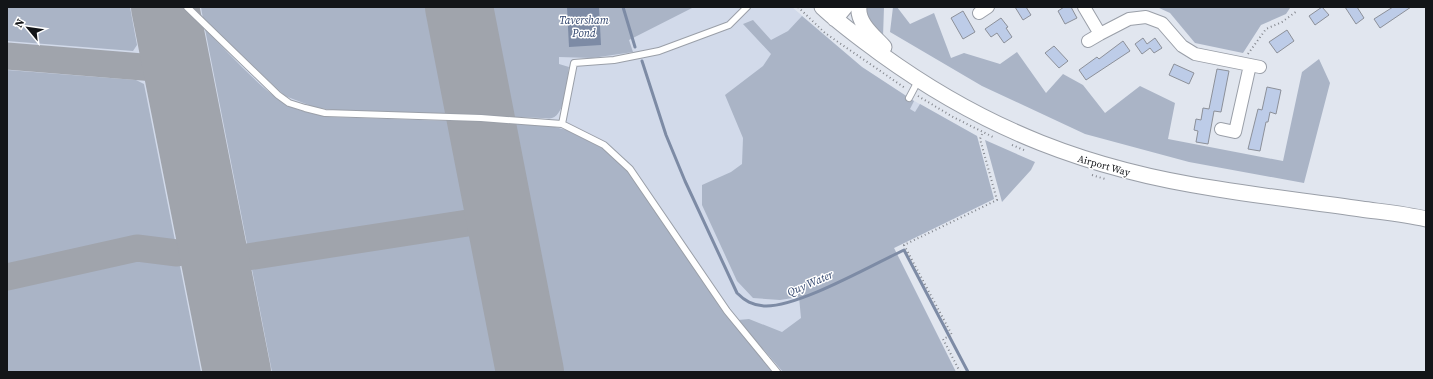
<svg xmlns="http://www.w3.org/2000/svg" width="1433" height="379" viewBox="0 0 1433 379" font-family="'Source Serif 4',serif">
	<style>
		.built { fill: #d2daea }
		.green { fill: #aab4c6 }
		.water { fill: #7d8ba5 }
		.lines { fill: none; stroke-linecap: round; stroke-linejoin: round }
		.stream { stroke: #7d8ba5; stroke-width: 3 }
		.taxiway { stroke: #a0a4ac; stroke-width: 27 }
		.runway { stroke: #a0a4ac; stroke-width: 68 }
		.building { fill: #bdcce8; stroke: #8c9099 }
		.service-casing { stroke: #9a9fa8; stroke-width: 8 }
		.minor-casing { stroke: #9a9fa8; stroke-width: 14 }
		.tertiary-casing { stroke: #9a9fa8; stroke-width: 17 }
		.path { stroke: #84878e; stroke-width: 2; stroke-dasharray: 1 3; stroke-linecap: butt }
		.service { stroke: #fff; stroke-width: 6 }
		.minor { stroke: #fff; stroke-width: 12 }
		.tertiary { stroke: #fff; stroke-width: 15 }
		.labels { text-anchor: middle; stroke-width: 3; stroke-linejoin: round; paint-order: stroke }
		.street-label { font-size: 10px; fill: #131518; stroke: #fff }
		.water-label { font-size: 11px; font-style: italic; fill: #31456d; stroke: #fff }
	</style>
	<rect width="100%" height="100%" fill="#e1e6ef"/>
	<!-- built -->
	<path class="built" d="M7,7H792L862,67L909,98L977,136L994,199L894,248L956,372H7Z"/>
	<!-- green -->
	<path class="green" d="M7,7H130L137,45L133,51L7,41Z
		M201,7H694L629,40L633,52L592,58L559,57V64L569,67C567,79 566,114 552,118C550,119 545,118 542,118L332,110L314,107L285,96L203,19Z
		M863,7H884L883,37L868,22Z
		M893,7H897L910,24L934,13L951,58L964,53L1000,64L1017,52L1046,93L1063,74L1083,85L1105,113L1140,86L1175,103L1168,139L1283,161L1302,72L1319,59L1330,83L1304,183L1189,162L1085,134L982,86L890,32Z
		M1157,7H1289L1290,8L1286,14L1261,25L1243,53L1195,43L1170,13Z
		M802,16L862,67L914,101L910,109L915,112L920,104L977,136L994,199L894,248L956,372H783L738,320L749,319L782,332L801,318L799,297L780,300L753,298L737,281L702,205V185L731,172L742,164L743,138L725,95L763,66L771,54L743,24L753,20L771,40L788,31Z
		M205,29C226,50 263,92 288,105C301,112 315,114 329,117L513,123L551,126L570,131L605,148L630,172L775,372H272Z
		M7,70L136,80L144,84L201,372H7Z
		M985,140L1035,162L1031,170L1002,202Z"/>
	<!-- water -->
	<path class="water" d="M567,7H599L601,45L569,47Z"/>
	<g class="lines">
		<!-- stream -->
		<path class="stream" d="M623,7L635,47
			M642,61L666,135L685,181L737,293C745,301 752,305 764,306C797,308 872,265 904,250L968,372"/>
		<!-- taxiway -->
		<path class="taxiway" d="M7,56L155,68C171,73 175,77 182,92
			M142,67C164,59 169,51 170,28
			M215,262L500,218
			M7,277L137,248L177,253"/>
		<!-- runway -->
		<path class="runway" d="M165,7L237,372
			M459,7L530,372"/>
	</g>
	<!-- building -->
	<path class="building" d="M1015,7H1026L1031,15L1023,20Z
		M1064,7H1071L1077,18L1065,24L1058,11Z
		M1322,7L1329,15L1315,25L1309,16Z
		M1345,7H1357L1364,18L1356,24Z
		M1393,7H1411L1380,28L1374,19Z
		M963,11L975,32L963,39L951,18Z
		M1001,18L1008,27L1006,28L1012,37L1004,43L997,33L991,37L985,29Z
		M1287,30L1294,41L1277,53L1269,42Z
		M1143,38L1147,44L1155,38L1162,48L1154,53L1150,48L1142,54L1135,44Z
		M1123,41L1130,51L1086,80L1079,70L1097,57L1099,59Z
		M1054,46L1068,61L1059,68L1045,53Z
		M1174,64L1194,73L1189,84L1169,75Z
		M1217,69L1229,71L1221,112L1214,111L1208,144L1196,142L1198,131L1194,130L1196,119L1201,120L1203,108L1209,109Z
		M1267,87L1281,90L1276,114L1270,112L1268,122H1266L1260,151L1248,149L1258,109L1262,110Z"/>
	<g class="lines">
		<defs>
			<path id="service" d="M187,7L278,95L289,103L305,108L325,113L481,118L562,124L604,145L630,169L727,311L777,372
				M909,98L918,81
				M562,124L574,63L614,60L659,51L729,25L747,7"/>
			<path id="minor" d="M1084,7L1100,34L1129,19L1146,17L1162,23L1182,46L1195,54L1260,67
				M979,13L988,7
				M1088,41L1100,34
				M1221,129L1235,132L1250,65"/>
			<path id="tertiary" d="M822,7C840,24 861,39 881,54C986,130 1090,170 1218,189C1266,197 1314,202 1361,209C1383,212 1405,214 1426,219
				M859,7C857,23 874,36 884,47
				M835,19L845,7"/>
		</defs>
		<!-- service casing -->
		<use href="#service" class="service-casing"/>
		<!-- minor casing -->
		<use href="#minor" class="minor-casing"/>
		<!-- tertiary casing -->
		<use href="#tertiary" class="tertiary-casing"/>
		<!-- path -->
		<path class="path" d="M798,7L825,33L905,88
			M1248,54L1266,29L1282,22L1297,11
			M918,96L953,117L993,137
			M1012,145L1024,150
			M1092,175L1105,179
			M960,372L943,339L952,335L904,245L997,200L980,139L983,132"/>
		<!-- service -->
		<use href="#service" class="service"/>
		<!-- minor -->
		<use href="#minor" class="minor"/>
		<!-- tertiary -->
		<use href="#tertiary" class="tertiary"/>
	</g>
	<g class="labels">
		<!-- street labels -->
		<g class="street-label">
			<text transform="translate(1104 165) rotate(16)" y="4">Airport Way</text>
		</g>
		<!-- water labels -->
		<g class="water-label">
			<text x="584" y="24">Taversham<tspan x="584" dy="13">Pond</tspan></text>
			<text transform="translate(810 283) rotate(-23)" y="4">Quy Water</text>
		</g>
	</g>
	<!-- border -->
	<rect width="1433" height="379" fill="none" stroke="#131518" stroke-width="16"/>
	<!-- north arrow -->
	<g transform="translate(28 28) rotate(299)" stroke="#ffffff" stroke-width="3" paint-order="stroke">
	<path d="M0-3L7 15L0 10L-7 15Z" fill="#131518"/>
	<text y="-6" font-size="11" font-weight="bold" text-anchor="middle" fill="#131518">N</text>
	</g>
</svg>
